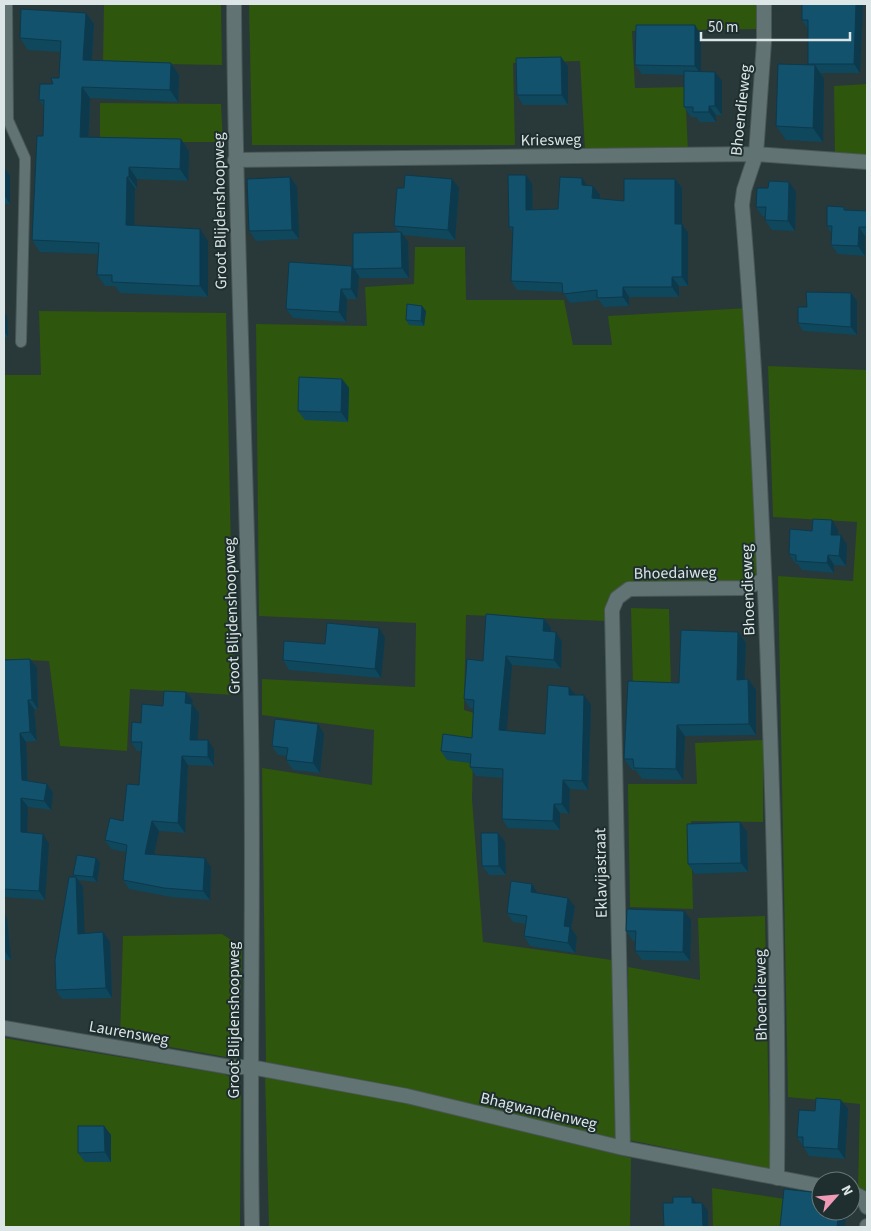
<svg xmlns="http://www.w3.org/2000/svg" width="871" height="1231" viewBox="0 0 871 1231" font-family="'Source Sans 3',sans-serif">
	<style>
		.green { fill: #2e560c }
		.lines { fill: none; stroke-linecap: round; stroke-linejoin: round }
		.service-casing { stroke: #495757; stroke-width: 12 }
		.minor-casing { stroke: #495757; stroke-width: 16 }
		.service { stroke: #627373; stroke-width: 10 }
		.minor { stroke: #627373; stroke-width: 14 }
		.wall { fill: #0f475d }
		.shaded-wall { fill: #0d394c }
		.building { fill: #12526c; stroke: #0d394c }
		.labels { text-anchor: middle; stroke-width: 4; stroke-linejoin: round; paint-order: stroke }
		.street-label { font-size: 16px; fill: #dce6e6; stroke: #1f2e2e }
	</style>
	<rect width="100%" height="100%" fill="#293839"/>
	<!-- green -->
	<path class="green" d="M104,4H221L222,65L103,63Z
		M249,4H756V29L632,31L635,88L685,87L688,151L585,150L580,61L513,63L515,145H252Z
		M867,84V157H835L834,86Z
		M100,103L221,104L223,142H100Z
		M415,247H465L466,300H564L573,345H612L608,316L748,308L762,578L748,589L623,585L607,600V621L466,615L464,710L474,713L472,799L483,942L612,960L615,1138L406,1089L266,1062L262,768L372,785L374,730L262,715V679L415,687L416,623L259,616L256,324L367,326L365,287L414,284Z
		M39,311L226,313L234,695L130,689L127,751L60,746L49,661L4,659V375H41Z
		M768,366L867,370V1190L858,1188L860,1104L788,1097L778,576L853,581L857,522L773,517Z
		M631,608L669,609L671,687H633Z
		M763,740V822L691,821L693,909L630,907L628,784H697L695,743Z
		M765,916L770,1169L629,1140L628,967L700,980L698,918Z
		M222,934L242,947L239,1054L237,1059L120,1038L123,936Z
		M4,1038L224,1074L238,1081L241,1095L240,1227H4Z
		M265,1075L406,1103L631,1158L630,1227H269Z
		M712,1188L785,1199V1227H713Z"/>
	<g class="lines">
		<defs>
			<path id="service" d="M7,4L8,120L25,158V165L21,342"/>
			<path id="minor" d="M234,4C235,244 248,483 251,723C254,891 249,1059 252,1227
				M764,4V42L756,154L744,190L742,205C754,342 760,479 766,616C773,803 779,991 777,1178
				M235,160L756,154L867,162
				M4,1028L230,1067H250L407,1096L623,1148L821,1186
				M623,1148L612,610L617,598L629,589L745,588L764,580
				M851,1192L863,1198L867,1207
				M867,1227V1226"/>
		</defs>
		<!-- service casing -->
		<use href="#service" class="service-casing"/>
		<!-- minor casing -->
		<use href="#minor" class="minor-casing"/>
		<!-- service -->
		<use href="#service" class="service"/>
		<!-- minor -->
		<use href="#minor" class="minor"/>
	</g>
	<!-- wall -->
	<path class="wall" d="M802,4H863L860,73H821L824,79L823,142L786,140L776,126L809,65L808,29L802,20Z
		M86,13L94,24L92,60L171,63L179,75L178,102L90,98L89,137L181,139L189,151L188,181L137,179V188H135L134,226L208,241V297L120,293L115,286H105L97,275L98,254L40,252L32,240L43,136L44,107L39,100L59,78L60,52L28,50L20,38Z
		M701,35V72L722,81V115H716V122H700L696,117H691L684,107V75L642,74L635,65Z
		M561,57L568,67V105H523L517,95Z
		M4,168L10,176V204H4Z
		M526,175L532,184L533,210L558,209L587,186L600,195V199L624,201L675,179L682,188V224L688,233V286H679V297H629V306L604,307L599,300L570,303L563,292L517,290L511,281L513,232L509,227Z
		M290,177L297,187L299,239L256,241L249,231Z
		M452,179L459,188L455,240L403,235L408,242L409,278H360L359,276L357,299H347L346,322L293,318L286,309L353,268L399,232L394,226L404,188Z
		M789,182L796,192L795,231L772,230L765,220V216H762L756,207L768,188Z
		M844,207L847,210L867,211V236H865V256L838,254L831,245L832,234L827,226Z
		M851,293L857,301V335L803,331L798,323L807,307Z
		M426,311L424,326L409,325L406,320Z
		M4,312L7,316L8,337L4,338Z
		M342,379L349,388L348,422L305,420L298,411Z
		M838,530V535L847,545L846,566L834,565V573L802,570L798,564H796L789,554L812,531Z
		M544,619L551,628L550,632L562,642L561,669L512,665L506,731L545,734L569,687L575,695L591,705L588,790L570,789L569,814L560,813V830L508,828L502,819L503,778L476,776L470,767V763L447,760L441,751L472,738L474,709L470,708L464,699L483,661Z
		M738,632L746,643L744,680L748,679L756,690V735L685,736L683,780L642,779L636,770H632L624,759L679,683Z
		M385,638L381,678L289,670L283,660L325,644Z
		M30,659L37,668L38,709H34L37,741L26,742L28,781L47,784L53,793L51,810L28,807L27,833L49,844L45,900L4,897V660Z
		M186,692L193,701L192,704L199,713L197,740L214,749V766L188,765L185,833L159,831L154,855L211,867L210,900L171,897L129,889L123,880L126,852L111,849L105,840L123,821L139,785L141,751H137L131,742L141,723L163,706Z
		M324,734L320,773L293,770L286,760L287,756L278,755L272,746Z
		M747,832L748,872L695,874L688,864Z
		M498,833L505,842L506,875H489L482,866Z
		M96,858L100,863L97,882L78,880L83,887L84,933L103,932L110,942L112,998L62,999L56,990L75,877L73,875Z
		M538,893L575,907L571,928L577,937L575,953L530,946L524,936L526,924L513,922L507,913Z
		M4,913L7,918L11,960H4Z
		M691,920L690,961L642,960L635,951V941H633L626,931Z
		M848,1109L845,1159L809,1156L797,1137L815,1111Z
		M104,1126L111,1135V1162H85L78,1153Z"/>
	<!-- shaded-wall -->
	<path class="shaded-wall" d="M856,4H863L860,73L854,64Z
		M86,13L94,24L91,71L83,60Z
		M695,25L701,35V75L695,66Z
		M561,57L568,67V105L562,95Z
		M171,63L179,75L178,102L170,90Z
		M815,65L824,79L823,142L813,128Z
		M715,72L722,81V115L715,106Z
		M82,87L90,98L88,149L80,137Z
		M709,106L716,115V122L709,112Z
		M181,139L189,151L188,181L180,169Z
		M129,167L137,179V188L129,177Z
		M4,168L10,176V204L4,195Z
		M526,175L532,184L533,219L526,210Z
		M127,177L135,188L134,237L126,225Z
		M290,177L297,187L299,239L292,230Z
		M582,178L589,188L582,185Z
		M452,179L459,188L455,240L448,230Z
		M675,179L682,188V234L675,224Z
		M789,182L796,192L795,231L788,221Z
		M593,186L600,195L599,208L592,198Z
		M682,224L688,233V286L682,277Z
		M859,227L865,236V256L858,246Z
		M200,229L208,241V297L200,286Z
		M401,232L408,242L409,278L402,268Z
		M352,266L359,276L357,299L351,289Z
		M672,277L679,286V297L672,287Z
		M623,287L629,297V306L623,297Z
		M341,289L347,299L346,322L339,312Z
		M851,293L857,301V335L851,327Z
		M422,306L426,311L424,326L421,321Z
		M4,312L7,316L8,337L4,331Z
		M342,379L349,388L348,422L341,412Z
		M832,520L838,530V544L831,535Z
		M841,535L847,545L846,566L839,556Z
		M828,555L834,565V573L827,563Z
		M544,619L551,628L550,641L543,631Z
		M379,628L385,638L381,678L375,669Z
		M556,632L562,642L561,669L554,660Z
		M738,632L746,643L744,690L737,680Z
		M506,656L512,665L506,739L499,730Z
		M30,659L37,668L38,709L32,700Z
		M748,679L756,690V735L749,724Z
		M569,687L576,696L569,695Z
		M186,692L193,701L192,704L199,713L197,749L190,740L185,703Z
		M584,695L591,705L588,790L582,781Z
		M28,700L34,709L37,741L30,732Z
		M318,724L324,734L320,773L313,763Z
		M677,725L685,736L683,780L676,769Z
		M20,733L26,742L28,789L22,780Z
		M208,740L214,749V766L208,757Z
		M182,756L188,765L185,833L178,823Z
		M563,780L570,789L569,814L562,804Z
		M47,784L53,793L51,810L44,801Z
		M21,798L28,807L27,841L21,832Z
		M554,804L560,813V830L553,821Z
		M152,821L159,831L152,864L145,854Z
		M740,822L747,832L748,872L741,863Z
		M498,833L505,842L506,875L499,866Z
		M43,834L49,844L45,900L39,891Z
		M96,858L100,863L97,882L93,877Z
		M205,858L211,867L210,900L203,891Z
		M76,877L83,887L85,943L78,934Z
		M532,884L538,894L531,892Z
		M568,898L575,907L571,928L577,937L575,953L568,943L564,926Z
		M684,911L691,920L690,961L683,952Z
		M4,913L7,918L11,960L4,950Z
		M103,932L110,942L112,998L106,988Z
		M841,1100L848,1109L845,1159L838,1149Z
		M104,1126L111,1135V1162L105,1152Z
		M692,1197L698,1205L692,1203Z
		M702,1203L708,1211V1227H703Z
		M839,1211H846L845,1227H837Z"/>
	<!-- building -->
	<path class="building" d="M802,4H856L854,64H808V20H802Z
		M21,9L86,13L83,60L171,63L170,90L82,87L80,137L181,139L180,169L129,167V177H127L126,225L200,229V286L112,282V275H97L99,243L32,240L37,136H43L44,100H39L40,84H53L51,78H59L61,41L20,38Z
		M636,25H695V66L635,65Z
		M561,57L562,95H517L516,58Z
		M778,64L815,65L813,128L776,126Z
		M684,71L715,72V106H709V112H693V107H684Z
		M405,175L452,179L448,230L394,226L397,188H404Z
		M508,175H526V210L558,209L560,177L582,178V185L593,186L592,198L624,201V179H675V224H682V277H672V287H623V297L597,298V290L563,294L562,283L511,281L513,227H509Z
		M290,177L292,230L249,231L247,179Z
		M769,181L789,182L788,221L765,220L766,207H756L757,188H768Z
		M827,206L844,207V210L867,211V227H859L858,246L831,245L832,226H827Z
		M401,232L402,268L353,269V233Z
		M289,262L352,266L351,289H341L339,312L286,309Z
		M806,292L851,293V327L798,323V307H807Z
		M407,304L422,306L421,321L406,320Z
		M299,377L342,379L341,412L298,411Z
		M813,519L832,520L831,535H841L839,556L828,555L827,563L796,561V555L789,554L790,529L812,531Z
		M486,614L544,619L543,631L556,632L554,660L506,656L499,730L545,734L548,685L569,687V695H584L582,781L563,780L562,804H554L553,821L502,819L503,769L470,767L471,754L441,751L443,734L472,738L474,700L464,699L467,659L483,661Z
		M327,623L379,628L375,669L283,660L284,641L325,644Z
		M681,630L738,632L737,680L748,679L749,724L677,725L676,769L634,768L633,759H624L628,681L679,683Z
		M30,659L32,700H28L30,732L20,733L22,780L47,784L44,801L21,798V832L43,834L39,891L4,889V660Z
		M164,691L186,692L185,703L192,704L190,740H208V757L182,756L178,823L152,821L145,854L205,858L203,891L164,888L123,880L127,845L105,840L110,818L123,821L127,784L139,785L142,742H131L132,722L141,723L142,704L163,706Z
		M275,719L318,724L313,763L286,760L288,748L272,746Z
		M740,822L741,863L688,864L687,824Z
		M481,833H498L499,866H482Z
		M77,855L96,858L93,877L73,875Z
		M69,877H76L78,934L103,932L106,988L56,990L55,960Z
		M511,881L532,884L531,892L568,898L564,926L570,927L568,943L524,936L527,916L507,913Z
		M627,909L684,911L683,952L635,951L636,931H626Z
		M816,1098L841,1100L838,1149L803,1147V1137H797L799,1110L815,1111Z
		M78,1126H104L105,1152L78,1153Z
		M784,1189L821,1193V1211H839L837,1227H780Z
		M673,1197H692V1203H702L703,1227H664L663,1203H673Z"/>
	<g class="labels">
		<!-- street labels -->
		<g class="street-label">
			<text transform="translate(740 110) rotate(-84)" y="6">Bhoendieweg</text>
			<text transform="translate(551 139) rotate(-1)" y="6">Kriesweg</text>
			<text transform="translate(219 211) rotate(-91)" y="6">Groot Blijdenshoopweg</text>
			<text transform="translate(675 572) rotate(-1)" y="6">Bhoedaiweg</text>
			<text transform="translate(747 590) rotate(-92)" y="6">Bhoendieweg</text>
			<text transform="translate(231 616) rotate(-92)" y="6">Groot Blijdenshoopweg</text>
			<text transform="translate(600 873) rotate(-91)" y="6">Eklavijastraat</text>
			<text transform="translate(760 995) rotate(-91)" y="6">Bhoendieweg</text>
			<text transform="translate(233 1020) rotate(-90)" y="6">Groot Blijdenshoopweg</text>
			<text transform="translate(129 1032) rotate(10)" y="6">Laurensweg</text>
			<text transform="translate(539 1110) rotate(13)" y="6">Bhagwandienweg</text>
		</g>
	</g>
	<!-- border -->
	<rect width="871" height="1231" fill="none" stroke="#dce6e6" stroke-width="10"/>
	<!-- north arrow -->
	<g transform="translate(836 1196) rotate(63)"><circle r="24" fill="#1f2e2e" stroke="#6b7878"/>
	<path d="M0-4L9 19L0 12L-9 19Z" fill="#f09ab5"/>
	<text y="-8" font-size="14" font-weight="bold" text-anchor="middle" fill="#dce6e6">N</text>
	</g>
	<!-- scale -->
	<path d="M701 32v8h149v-8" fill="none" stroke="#dce6e6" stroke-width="2.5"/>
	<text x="708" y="32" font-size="15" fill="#dce6e6" stroke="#1f2e2e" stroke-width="4" paint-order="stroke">50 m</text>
</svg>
